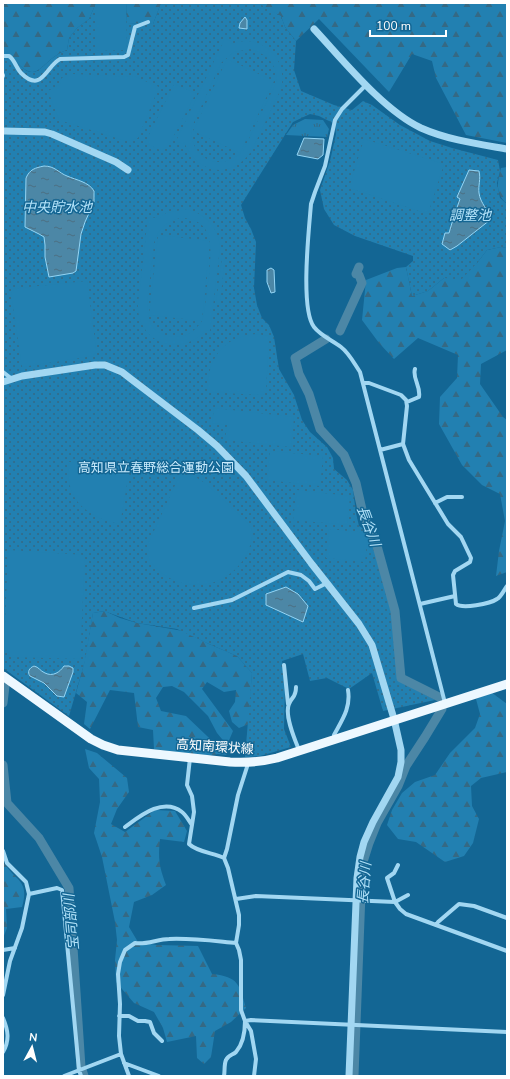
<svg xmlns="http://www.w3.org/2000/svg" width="510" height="1079" viewBox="0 0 510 1079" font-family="'Nunito Sans','Noto Sans JP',sans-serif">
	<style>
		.grass { fill: url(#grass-tufts) }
		.forest { fill: url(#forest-firs) }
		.park { fill: url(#park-dots) }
		.garden { fill: #2280b1; fill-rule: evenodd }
		.water { fill: url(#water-ripples); stroke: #93d5f5 }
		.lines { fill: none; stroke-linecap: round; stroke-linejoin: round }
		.river { stroke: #4c87a6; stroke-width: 9 }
		.minor { stroke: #a2d7f2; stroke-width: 4 }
		.tertiary { stroke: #a2d7f2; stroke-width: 7 }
		.primary { stroke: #edf8ff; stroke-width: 9 }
		.labels { text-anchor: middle; stroke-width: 3; stroke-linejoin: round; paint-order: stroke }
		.park-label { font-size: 13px; fill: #c9ebfd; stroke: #136694 }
		.street-label { font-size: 13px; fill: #fff; stroke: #136694 }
		.water-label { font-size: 14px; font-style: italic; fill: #b2e2f9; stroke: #136694 }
	</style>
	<defs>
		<pattern id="grass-tufts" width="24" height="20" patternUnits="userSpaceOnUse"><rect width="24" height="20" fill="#2280b1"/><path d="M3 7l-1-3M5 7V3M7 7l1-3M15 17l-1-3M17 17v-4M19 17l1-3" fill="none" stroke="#356984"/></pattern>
		<pattern id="forest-firs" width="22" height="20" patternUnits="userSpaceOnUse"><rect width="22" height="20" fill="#2280b1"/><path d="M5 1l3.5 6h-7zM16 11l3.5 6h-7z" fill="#356984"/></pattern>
		<pattern id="park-dots" width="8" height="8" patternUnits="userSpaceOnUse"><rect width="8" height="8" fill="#2280b1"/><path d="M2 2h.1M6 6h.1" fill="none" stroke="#356984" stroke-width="1.8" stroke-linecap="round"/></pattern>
		<pattern id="water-ripples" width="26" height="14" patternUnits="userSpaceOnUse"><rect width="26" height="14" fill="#4c87a6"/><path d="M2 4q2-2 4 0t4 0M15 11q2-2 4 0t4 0" fill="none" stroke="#4c6f82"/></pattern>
	</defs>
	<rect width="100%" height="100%" fill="#136694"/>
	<!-- grass -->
	<path class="grass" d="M305,119L323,120L329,129L327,137L286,135L293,125Z"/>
	<!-- forest -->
	<path class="forest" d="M3,3H96L89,19L77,28L69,38L67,50C39,59 39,92 10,54L3,55Z
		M126,3H161L153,24L127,23Z
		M254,3H507V143L466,135L436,78L432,61L412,54L389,92L319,19L296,41L285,27L281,16Z
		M507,167V204C495,193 497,183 501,168Z
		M501,247L507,248V350L481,364L480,384L503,417L507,420V572L496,576L499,551L505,521L500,494L482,485L462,465L439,424L440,397L457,378L458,355L418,338L394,359L379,343L362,320L366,280L397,268L406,267L412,296L428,291L444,278L477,263L487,250Z
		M105,611L120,618L137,623L183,631L209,644L237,656L252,673L249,724L239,728L232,722L229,711L235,702L236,690L224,692L207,682L202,689L233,731L227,745L217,733L208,716L184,692L172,686L163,687L156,698L161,711L186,716L227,755L218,754L206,756L154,749L153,730L138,727L134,693L110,690L90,729L84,724L87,702L76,693L84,664L93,613Z
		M491,692L507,704V772L481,778L471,786L472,806L479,819L473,843L464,856L445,862L416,842L398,839L387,825L392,810L402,793L415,782L435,775L450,753L475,728L480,714L476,699Z
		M85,749L97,753L127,778L129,792L117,809L111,824L125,832L155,810L175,811L187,831L184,842L160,839C158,859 159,866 166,885L152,895L134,902L129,927L138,942L157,945L198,946L212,974C239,977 239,984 246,1008L231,1022L215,1031L211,1057L204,1064L197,1058L196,1036L167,1042L163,1028L154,1012L134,1003L116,982L115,960L117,940L115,922L102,857L94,833L100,802L99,779L89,768Z
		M3,861C15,882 30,879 22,907L6,909L7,928L3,938Z"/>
	<!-- park -->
	<path class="park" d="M96,3H126L127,23L153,24L161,3H254L260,4L281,16L285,27L296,41L294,70L301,91L334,105L352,110L363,101L372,105L400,125L430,141L452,148L498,160L500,171L497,183L500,198L507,204V248L501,247L487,250L477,263L461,280L444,278L428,291L412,296L406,267L413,261V256L355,236L334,225L324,209L320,190L330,161L336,134L335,124L319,116L310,114L293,122L241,205L245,218L251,229L256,242L254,288L257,305L262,318L269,325L274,337L279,369L294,395L302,420L310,432L327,447L333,458L334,469L347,480L353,490L356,513L359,526L371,533L392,612L398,680L435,700L383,711L372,673L349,689L327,678L310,681L303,654L282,661L285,686L284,729L291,747L260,756L245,757L252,673L237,656L209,644L177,629L137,623L104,611L93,613L85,661L69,716L3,668V55L10,54C39,92 38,60 67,50L69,38L77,28L89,19Z"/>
	<!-- garden -->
	<path class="garden" d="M98,3H126L127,50L95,51V11Z
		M225,38L232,42L231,44C261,32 289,58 281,89L251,152C230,180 197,174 184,142L183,144L176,141ZM250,49C266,53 279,65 276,83L243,151C221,173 191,160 191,129L221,63L234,52Z
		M227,59L274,81L240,153L193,131Z
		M73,74L136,77L159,87L138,138L126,141L59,120L48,91L60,84L61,79L64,76Z
		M174,84L196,93L168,147L160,150L145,143Z
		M364,139L444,164L428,214L349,188Z
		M187,209C206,214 219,228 220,248L210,331L206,330C186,353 150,349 140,319C138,314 138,309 138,304L148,217L157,218V220L166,213ZM181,218C216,219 211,250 209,275C207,288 206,300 204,313L202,320L210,241L158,235L149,315L202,321C195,331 186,338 173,337C141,334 147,302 150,280C151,268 153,255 154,243C158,229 166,221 181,218Z
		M222,258H225L220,303H216Z
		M87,281L96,348V352L93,356L22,367L11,294L14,289L19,288Z
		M257,334L269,336L266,392L264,394L260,395L207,392C208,358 222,337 257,334Z
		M214,408L294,417L291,447L225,440L227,425L212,423Z
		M270,451L323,456L320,486L267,480Z
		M69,462L121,464C127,465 130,467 129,473L120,524C97,520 72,507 69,481C68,475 69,469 69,462Z
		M189,475C204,478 220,498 232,508C237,513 251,524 252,531C253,539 249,551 245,557C225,590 182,594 156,568C150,561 145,555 147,546L177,481L181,476Z
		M297,490L350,496L347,525L293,520Z
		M329,529L368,533L365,562L326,558Z
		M8,550L85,555L80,659L10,657L4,649Z"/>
	<!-- water -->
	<path class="water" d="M245,17L247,20V29L239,28L240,23Z
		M304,138L324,139L323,155L318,159L297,155Z
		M44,166C55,166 59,173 67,176C76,180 89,182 94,191V202L85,222L81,234L76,271L73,273L49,277L45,257V245L44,237L39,234L25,227L26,178C30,169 35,168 44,166Z
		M469,170L479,171C481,179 478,186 479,193C480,203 489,210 490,220L457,246L450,250L442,244L445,233H449L454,216L460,199L457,197Z
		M271,268L274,270L275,292L271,293L267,282V270Z
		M286,587L298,594L308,606L303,622L266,605V594Z
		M34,666C39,667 40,671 45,673C53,677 60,672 64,666H69L73,668V672L64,697L57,696L44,683L30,676C27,672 29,668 34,666Z"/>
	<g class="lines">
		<!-- river -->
		<path class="river" d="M340,331L362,283L359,275L356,274L359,267
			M326,339L295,358L299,374L309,394L320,429L344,455L356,483L363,514L377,546L395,611L401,678L439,697
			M3,703L5,686
			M3,765L7,803L39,838L69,888L81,1067L84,1076
			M354,1076L361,893L363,862L369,843L377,823L398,786L406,766L425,737L442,709"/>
		<!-- minor -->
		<path class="minor" d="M3,56H9C15,60 16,68 21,73C42,94 46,66 60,59L124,57L128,55L135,27L148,22
			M3,75V76
			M366,85L342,109L335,120L325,166L315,192L311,204C309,229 300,309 314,327C321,336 332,340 341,347C349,353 354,363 360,372L445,703
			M3,372L12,379
			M363,383H369L401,395L406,400L407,406L403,444L409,460L448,524L461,537L471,558L470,562L455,571L453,575L456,604C462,609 490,604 497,599C501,597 504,590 507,586
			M407,402L419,397C421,386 412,378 415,369
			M380,450L403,444
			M435,503L447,497H462
			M420,604L455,596
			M194,608L232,600L288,572L301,575L309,581L315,589L327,583
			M284,665L288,704
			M296,687C296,698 292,696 289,704C284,715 295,740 299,750
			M334,739V735C342,720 351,708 348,690
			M190,758L187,785L192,796L194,812L189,844C197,852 214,853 224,858
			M247,763V767L238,795L227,849L224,858L228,868L239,915V925L236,943L239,950L241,960V1010L245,1021L251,1031L256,1059L254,1076
			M125,827C140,816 163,797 182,812C186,815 189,821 192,825
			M3,851L7,863L26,882L29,894L22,928L10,961L3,995
			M398,865L394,873L387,878L395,902L408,895
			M29,894L57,888L62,890L79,1070L81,1076
			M236,899L256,896L395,902L400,909L406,914L507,951
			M436,925L438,922L459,904L474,906L507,918
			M3,950L15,948
			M119,1016H129L138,1021H145L150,1022L154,1033L162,1041
			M3,1018C8,1030 10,1040 3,1052
			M245,1021L251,1020L507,1032
			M124,1063L159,1076
			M64,1076L121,1054
			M129,1076L121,1054L119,1036L120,1004L118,974L120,962L125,950L135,943C146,945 158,939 169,939C192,938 214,941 236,943
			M224,1076C225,1071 224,1064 226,1060C228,1055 233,1055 236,1052C243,1044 245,1032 245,1021"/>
		<!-- tertiary -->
		<path class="tertiary" d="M314,29C343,60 383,110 421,128C448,140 478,144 507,149
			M3,131L45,132L52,134L116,162L128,170
			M3,382L22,376L95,365H105L122,372L131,379L198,430L217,446L246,476L311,563L359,624L372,645L394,719L401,750V762L398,777L373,822L364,842L360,857L357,878L349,1076"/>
		<!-- primary -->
		<path class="primary" d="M3,676L91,739L103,745L118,750L230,762C246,763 261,762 277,758L507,684"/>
	</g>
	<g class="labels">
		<!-- park labels -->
		<g class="park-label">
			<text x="156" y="472">高知県立春野総合運動公園</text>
		</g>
		<!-- street labels -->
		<g class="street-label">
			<text transform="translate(215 746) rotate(4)" y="5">高知南環状線</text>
		</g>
		<!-- water labels -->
		<g class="water-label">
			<text x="57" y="212">中央貯水池</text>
			<text x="470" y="220">調整池</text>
			<text transform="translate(369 526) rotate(70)" y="5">長谷川</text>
			<text transform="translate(364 883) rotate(-85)" y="5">長谷川</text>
			<text transform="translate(71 922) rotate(-95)" y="5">宝司部川</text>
		</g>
	</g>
	<!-- border -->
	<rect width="510" height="1079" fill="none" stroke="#ffffff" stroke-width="8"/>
	<!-- north arrow -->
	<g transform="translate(32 1047) rotate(7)" stroke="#136694" stroke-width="3" paint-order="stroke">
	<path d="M0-3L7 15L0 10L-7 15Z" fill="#ffffff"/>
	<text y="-6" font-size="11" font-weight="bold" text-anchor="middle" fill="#ffffff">N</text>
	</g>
	<!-- scale -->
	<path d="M370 30v6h76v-6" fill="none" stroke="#ffffff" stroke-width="2"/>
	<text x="376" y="30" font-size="12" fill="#ffffff" stroke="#136694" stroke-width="3" paint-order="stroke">100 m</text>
</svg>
